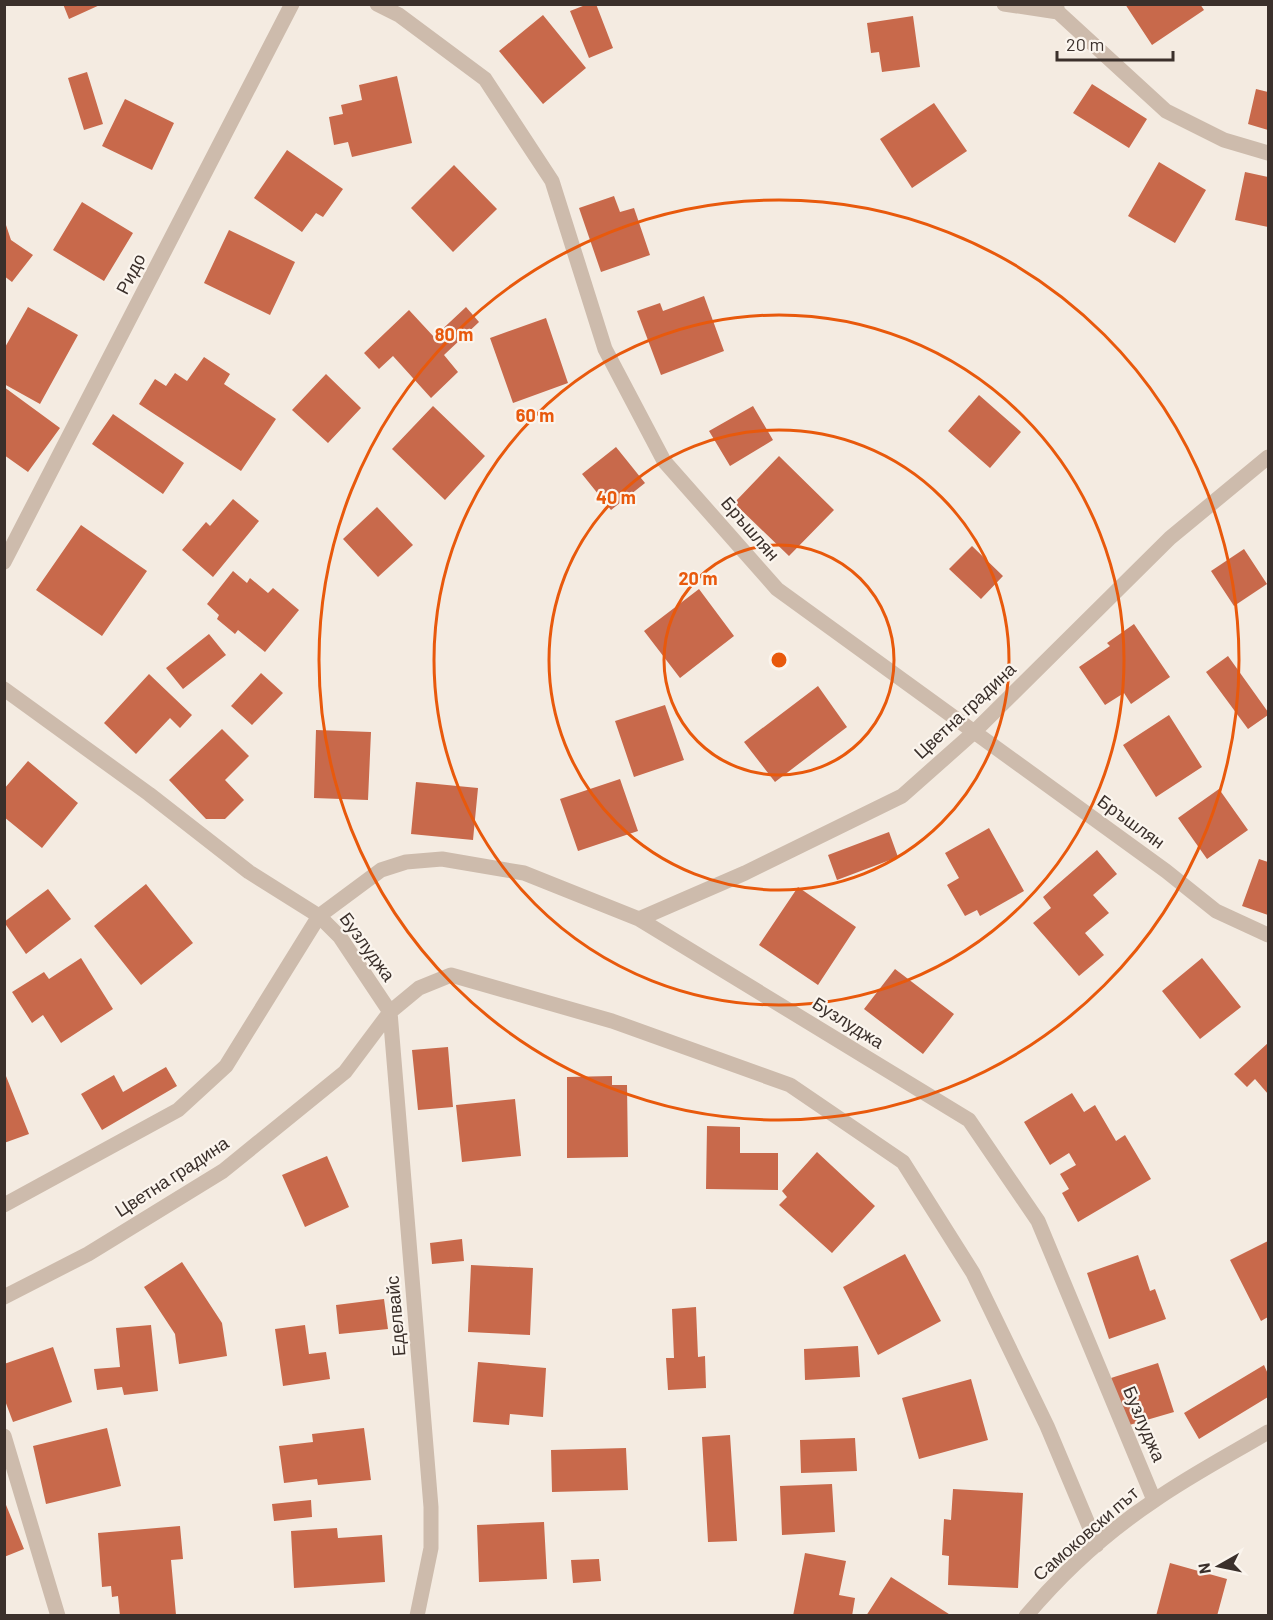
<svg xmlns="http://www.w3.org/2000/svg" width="1273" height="1620" viewBox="0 0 1273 1620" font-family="Barlow,sans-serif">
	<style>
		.building { fill: #c8694b }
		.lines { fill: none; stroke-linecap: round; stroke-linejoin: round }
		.minor { stroke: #cdbbac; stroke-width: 15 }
		.ring { fill: none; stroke: #e8590c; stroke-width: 3 }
		.labels { text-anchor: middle; stroke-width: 4.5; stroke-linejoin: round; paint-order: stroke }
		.street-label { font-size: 18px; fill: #3b302b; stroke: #fbf5ee }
		.centre { fill: #e8590c; stroke: #fbf5ee; stroke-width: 3 }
		.ring-label { font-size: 18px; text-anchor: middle; font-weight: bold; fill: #e8590c; stroke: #fbf5ee; stroke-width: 4.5; stroke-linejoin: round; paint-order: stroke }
	</style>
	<rect width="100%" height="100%" fill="#f4ebe1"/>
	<!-- building -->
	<path class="building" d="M63,4H102L69,19Z
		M588,4H596L613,48L589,58L570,11Z
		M1125,4H1200L1204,10L1152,45Z
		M543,15L586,68L543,104L499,51Z
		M913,16L920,67L882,72L879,52L871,53L867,23Z
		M87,72L103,124L84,130L68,78Z
		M397,76L412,143L352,157L348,142L334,145L329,117L343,114L341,105L362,100L359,85Z
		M1092,84L1147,119L1129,148L1073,113Z
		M1256,89L1268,92V130L1248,124Z
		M125,99L174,123L152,170L102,146Z
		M934,103L967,151L912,188L880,139Z
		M287,150L343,189L323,217L316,213L302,232L254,198Z
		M1159,162L1206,190L1175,243L1128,216Z
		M454,165L497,209L453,252L411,208Z
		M1245,172L1268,177V227L1235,220Z
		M614,196L620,212L634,208L650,255L601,272L579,208Z
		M82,202L133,233L104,281L53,250Z
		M5,222L11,240L33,255L12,282L4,276Z
		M229,230L295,262L270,315L204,283Z
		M704,296L724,351L661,375L637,311L660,303L663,311Z
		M28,307L78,335L40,404L4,384V349Z
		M466,307L479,322L444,355L458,372L431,398L393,356L379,369L364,353L409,310L434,337Z
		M546,318L568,383L513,403L490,338Z
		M204,357L230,374L224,384L276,419L241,471L139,404L155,379L166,386L175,373L187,381Z
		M326,374L361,408L328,443L292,410Z
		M4,387L60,428L28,472L4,455Z
		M979,395L1021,432L990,468L948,431Z
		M433,406L485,456L445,500L392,449Z
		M753,406L773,440L730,466L709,431Z
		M113,414L184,463L163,494L92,444Z
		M616,447L645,483L611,510L582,474Z
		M779,456L834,510L789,556L734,503Z
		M233,499L259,521L213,577L182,550L206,522L210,526Z
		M377,507L413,545L378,577L343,539Z
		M81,525L147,571L102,636L36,590Z
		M972,546L1003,576L981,599L949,569Z
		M1244,549L1267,584L1234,606L1211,571Z
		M233,571L247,583L250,578L268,593L273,588L299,610L265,652L238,630L235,634L217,619L219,615L207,604Z
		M699,589L734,636L680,678L644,631Z
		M1134,624L1170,677L1131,704L1124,693L1105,705L1079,667L1110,646L1107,643Z
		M209,634L226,655L183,689L166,668Z
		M1228,656L1268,712V715L1248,729L1206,672Z
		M261,673L283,693L252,725L231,706Z
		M149,674L192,715L180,728L170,718L136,754L104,723Z
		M818,686L847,727L775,782L744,742Z
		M665,705L684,760L634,777L615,721Z
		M1169,715L1202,767L1156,797L1123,745Z
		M222,729L249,756L225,780L244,800L225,819H206L169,780Z
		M316,730L371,732L368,800L314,798Z
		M28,761L78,803L42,848L4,817V789Z
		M620,779L638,831L578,851L560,799Z
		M416,782L478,788L473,840L411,834Z
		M1219,789L1248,830L1207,859L1178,818Z
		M989,828L1024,891L980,916L977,910L965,916L947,885L959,878L945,853Z
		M889,832L898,857L837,880L828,855Z
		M1097,850L1117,874L1093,895L1109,913L1085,933L1104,955L1079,976L1033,923L1051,908L1043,897Z
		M1259,859L1268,862V915L1242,906Z
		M146,884L193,943L141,985L94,926Z
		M798,887L856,927L818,985L759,945Z
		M48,889L71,919L26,954L4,922Z
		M81,958L113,1009L61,1043L43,1015L32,1023L12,992L44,972L49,979Z
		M1202,958L1241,1007L1200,1039L1162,991Z
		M895,969L954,1014L923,1054L864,1009Z
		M1268,1043V1094L1255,1079L1247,1087L1234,1074Z
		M448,1047L453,1107L418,1110L412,1050Z
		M166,1067L177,1086L102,1130L81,1094L114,1075L123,1092Z
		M4,1071L29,1134L4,1143Z
		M612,1076V1085H627L628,1157L567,1158V1077Z
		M1072,1093L1084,1112L1095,1105L1116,1141L1125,1135L1151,1179L1078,1222L1062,1193L1069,1189L1060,1174L1076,1165L1069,1153L1050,1165L1024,1122Z
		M515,1099L521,1156L462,1162L456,1105Z
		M707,1126L740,1127V1153H778V1190L706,1189Z
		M817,1152L875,1206L832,1253L779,1205L787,1197L782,1191Z
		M327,1156L349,1207L305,1227L282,1175Z
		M462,1239L464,1261L432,1264L430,1243Z
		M1268,1241V1317L1261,1321L1230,1260Z
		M905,1254L941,1321L878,1355L843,1287Z
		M1138,1255L1150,1291L1155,1289L1166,1319L1109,1339L1087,1273Z
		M182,1262L222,1323L227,1356L179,1364L175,1334L144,1287Z
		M471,1265L533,1268L530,1335L468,1332Z
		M384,1299L388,1329L339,1334L336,1305Z
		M696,1307L698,1357L705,1356L706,1388L668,1390L666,1358H674L672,1309Z
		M151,1325L158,1391L124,1395L122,1387L97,1390L94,1369L120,1367L116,1328Z
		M305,1325L309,1354L326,1352L330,1379L283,1386L275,1329Z
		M858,1346L860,1377L805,1380L804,1349Z
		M53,1347L72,1402L13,1422L4,1398V1364Z
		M478,1362L546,1368L543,1417L510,1414L509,1425L473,1422Z
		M1158,1363L1174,1412L1126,1426L1111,1378Z
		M1264,1365L1268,1374V1397L1199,1439L1184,1413Z
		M971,1379L988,1440L919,1459L902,1398Z
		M107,1428L121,1486L46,1504L33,1446Z
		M364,1428L371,1480L318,1485L317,1479L284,1483L279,1446L313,1442L312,1434Z
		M730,1435L737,1541L708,1542L702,1437Z
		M855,1438L857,1471L801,1473L800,1440Z
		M626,1448L628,1490L552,1492L551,1450Z
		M832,1484L835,1532L782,1535L780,1486Z
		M953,1489L1023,1493L1018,1588L948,1585L949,1556L942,1555L944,1519L951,1520Z
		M4,1500L24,1549L4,1557Z
		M311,1500L312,1517L274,1521L272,1504Z
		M544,1522L547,1579L479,1582L477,1525Z
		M180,1526L183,1559L171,1560L176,1615L120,1616L118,1596L112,1597L111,1586L102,1587L98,1533Z
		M337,1528L338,1538L382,1535L385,1582L294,1588L291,1531Z
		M805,1553L846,1561L839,1595L855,1598L852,1616H793Z
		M599,1559L601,1581L573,1583L571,1560Z
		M1170,1563L1227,1579L1217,1616H1156Z
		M891,1577L952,1616H866Z"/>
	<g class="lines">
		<!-- minor -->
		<path class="minor" d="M377,4L399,15L485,79L552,181L605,349L664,461L777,589L1166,871L1216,911L1268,935
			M1004,4L1058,12
			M1056,4L1058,12L1166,111L1224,140L1268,153
			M4,562L292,4
			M4,689L149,794L249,872L319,916L340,937L390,1012
			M639,919L745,873L902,796L973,733L1170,538L1268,457
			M390,1012L431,1507V1548L417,1616
			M4,1205L178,1110L226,1066L319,916L381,870L406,862L442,859L524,873L639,919L969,1120L1038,1221L1154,1500
			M4,1297L88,1254L223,1171L345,1072L390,1012L419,988L451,975L612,1021L790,1085L903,1162L973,1273L1047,1426L1097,1545
			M4,1436L58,1616
			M1026,1616C1063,1572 1107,1532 1155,1500C1191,1475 1231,1454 1268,1432"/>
	</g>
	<!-- distance rings -->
	<g class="ring">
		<circle cx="779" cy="660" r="115"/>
		<circle cx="779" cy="660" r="230"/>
		<circle cx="779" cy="660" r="345"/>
		<circle cx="779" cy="660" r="460"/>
	</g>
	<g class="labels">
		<!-- street labels -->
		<g class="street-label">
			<text transform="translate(131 274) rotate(-63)" y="6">Ридо</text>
			<text transform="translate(750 529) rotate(49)" y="6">Бръшлян</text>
			<text transform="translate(965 711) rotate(-43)" y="6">Цветна градина</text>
			<text transform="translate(1131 822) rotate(36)" y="6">Бръшлян</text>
			<text transform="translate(367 947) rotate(54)" y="6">Бузлуджа</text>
			<text transform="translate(848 1023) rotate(32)" y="6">Бузлуджа</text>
			<text transform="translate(172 1177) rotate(-33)" y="6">Цветна градина</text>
			<text transform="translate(396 1316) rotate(-95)" y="6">Еделвайс</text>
			<text transform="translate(1144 1424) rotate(67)" y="6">Бузлуджа</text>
			<text transform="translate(1086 1534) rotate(-41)" y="6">Самоковски път</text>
		</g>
	</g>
	<circle cx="779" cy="660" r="9" class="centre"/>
	<g class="ring-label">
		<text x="454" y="341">80 m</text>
		<text x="535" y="422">60 m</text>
		<text x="616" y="504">40 m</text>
		<text x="698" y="585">20 m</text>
	</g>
	<!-- border -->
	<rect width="1273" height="1620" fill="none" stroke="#3b302b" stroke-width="12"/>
	<!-- north arrow -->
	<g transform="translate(1219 1566) rotate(261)" stroke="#fbf5ee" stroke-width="4.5" paint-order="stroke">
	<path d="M0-4.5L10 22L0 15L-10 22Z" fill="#3b302b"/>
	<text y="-9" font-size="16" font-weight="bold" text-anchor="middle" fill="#3b302b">N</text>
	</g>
	<!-- scale -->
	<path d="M1057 51v9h116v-9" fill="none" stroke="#3b302b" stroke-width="3"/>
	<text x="1066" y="51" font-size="18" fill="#3b302b" stroke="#fbf5ee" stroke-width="4.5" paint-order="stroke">20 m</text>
</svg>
